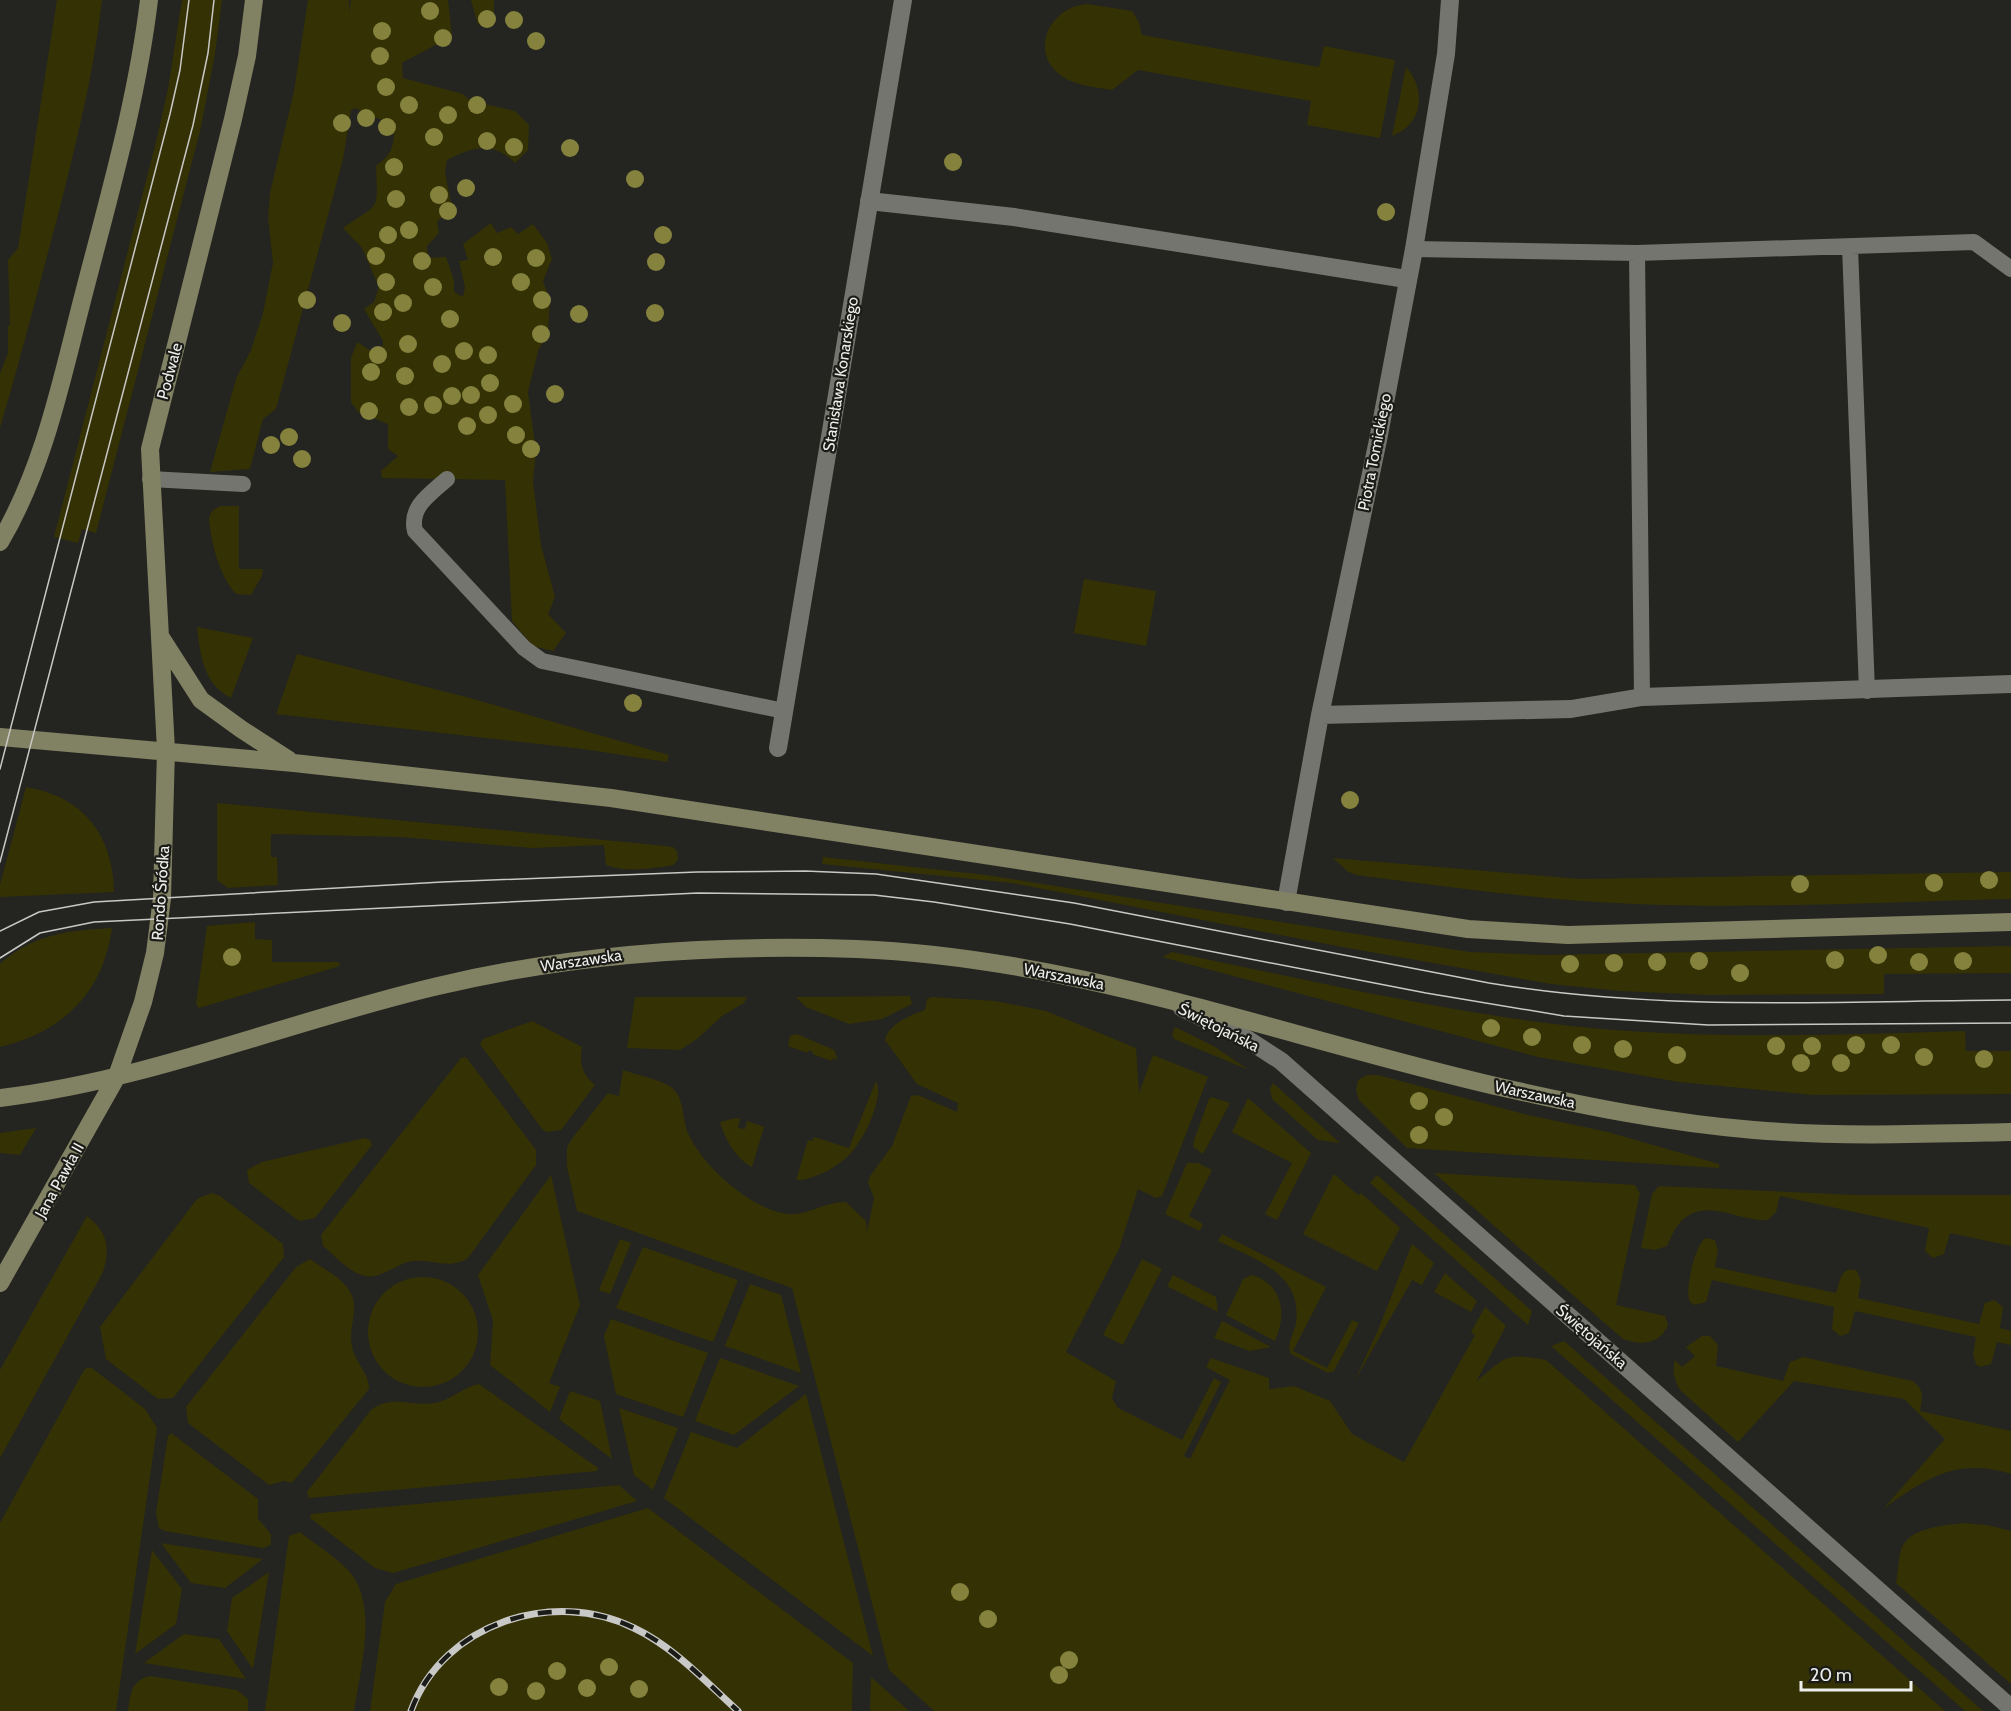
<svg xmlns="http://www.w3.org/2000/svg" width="2011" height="1711" viewBox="0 0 2011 1711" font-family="Cabin,sans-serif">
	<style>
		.green { fill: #343205 }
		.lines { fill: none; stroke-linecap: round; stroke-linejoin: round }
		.service { stroke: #74756f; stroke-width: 16 }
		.minor { stroke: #74756f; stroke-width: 18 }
		.secondary { stroke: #818163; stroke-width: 18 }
		.tram { stroke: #c8c8c6; stroke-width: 1.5 }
		.rail-casing { stroke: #c8c8c6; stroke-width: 7 }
		.rail { stroke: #1b1b17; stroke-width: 4.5; stroke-dasharray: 14; stroke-linecap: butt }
		.tree { fill: #84823c }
		.labels { text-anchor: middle; stroke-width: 4.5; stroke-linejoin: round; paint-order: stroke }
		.street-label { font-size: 16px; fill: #ededeb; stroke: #1b1b17 }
	</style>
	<rect width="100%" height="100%" fill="#242420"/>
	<!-- green -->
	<path class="green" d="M57,0H102C94,73 76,144 58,215C39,286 21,357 0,428V373L8,353V326L10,325L8,260L18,248Z
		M182,0H222L215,54L201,127L96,533L82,529L78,543L54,537L157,138L168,89Z
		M308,0H349V13L351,0H448L452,36L402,63L403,78L463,94L471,101L515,111L529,125L528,150L515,163C492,140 473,147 447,160L445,173L452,207L437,222L439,233L427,246L428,258L446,257L454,280V292L463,297L465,287L459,261L468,260L463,244L491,223L497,233L511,227L518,234L533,224L547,243L552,259L543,281L550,300L548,332L538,351L528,392L536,452L533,481L541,545L555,597L548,614L566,633L553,651L533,646L512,621L505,480L382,478L381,471L398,456L388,449V424L358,412L351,402V358L357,342L370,350L382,353L383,341L364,309L374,302L379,287L362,248L343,228C379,202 378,214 376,166C394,153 395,143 393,122L379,119L355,108L351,110L343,159L276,409L263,419L250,469L210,472L236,379L251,350L263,313L273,263L268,218L270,193L294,91Z
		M471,0H494V16L478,25Z
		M1087,4L1132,11L1139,22L1142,35L1319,67L1324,46L1395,60L1380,138L1307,125L1311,101L1138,70L1112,90C1096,87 1077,86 1063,77C1028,54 1048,7 1087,4Z
		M1406,67C1427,90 1423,125 1392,136Z
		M220,506H239V569H263L262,576L251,595L236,594C219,575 211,543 209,518L212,511Z
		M1084,579L1156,591L1146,646L1074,633Z
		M197,627L253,638L231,698C204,685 200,655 197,627Z
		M297,654L470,698L669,755L667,762L583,749L276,714Z
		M26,787C84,797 113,835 114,892L0,897V885Z
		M217,803L646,844L673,847L677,851L678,859L674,865C655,868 624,873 606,865L604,845L532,848L400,837L271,834V857H277L278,885L228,888L217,880Z
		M823,857L986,875L1470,952L1545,955L2011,946V973L1884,974V994L1709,995L1620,991L1551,984L1337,946L1012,883L822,864Z
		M1333,858L1580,879L2011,872V899C1885,902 1758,909 1633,904C1540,900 1448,887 1356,875L1347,871Z
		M255,922V939L272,940V962H339L340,966L199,1008L196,1004L207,926Z
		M112,928C103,993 63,1032 0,1047V964C33,934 70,930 112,928Z
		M1172,952C1304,979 1437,1011 1572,1026C1703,1040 1834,1035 1965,1031L1966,1051H2011V1094L1813,1095L1679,1082L1538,1057L1162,957Z
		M910,996L912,1004L882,1019L849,1024L806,1007L796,997Z
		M635,997H747L744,1003L722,1016L697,1039L680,1050L627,1048Z
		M932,997L995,1001L1046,1011L1136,1048L1139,1093L1153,1055L1208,1077L1162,1196L1156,1198L1138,1189L1119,1249L1066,1352L1116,1381L1112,1398L1118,1408L1182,1440L1214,1378L1221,1382L1184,1456L1190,1459L1230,1380L1206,1367L1211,1358L1269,1378V1389L1294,1386L1330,1401L1352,1434L1404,1462L1475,1335L1471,1332L1485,1307L1506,1326L1476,1382C1505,1357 1506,1352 1546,1360L1945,1711H934L889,1670L792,1288L577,1211L567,1167V1148L571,1140L608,1093L619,1096L623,1070C637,1075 659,1079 671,1087C685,1098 682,1119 688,1133C702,1166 752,1210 788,1214C808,1216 826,1201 846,1202L866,1221L867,1232L874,1198L868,1183L870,1176L892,1146L911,1096L918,1095L957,1112L958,1103L917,1084L885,1040C887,1025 912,1014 925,1010L927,999Z
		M532,1021L582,1047C579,1063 582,1074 595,1085L561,1130L547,1132L542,1129L480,1044L483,1039Z
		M1175,1027L1215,1047L1249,1070L1174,1039L1172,1034Z
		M797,1034L834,1050L838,1060L833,1058L832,1061L812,1054L813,1052L809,1050L808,1053L788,1046L790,1036Z
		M466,1057L536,1150V1165L468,1258C450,1270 433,1259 413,1261C397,1263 380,1280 365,1276C350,1273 334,1255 323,1246L321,1235L461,1058Z
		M1367,1075H1378L1528,1115L1608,1132L1719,1164V1168L1407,1148L1359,1100L1356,1090L1358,1080Z
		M876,1081C885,1098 863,1141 850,1154C839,1166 813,1181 796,1180L808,1140L812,1141L814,1137L849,1148Z
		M1273,1083L1340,1143L1318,1140L1272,1099L1270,1089Z
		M1212,1097L1230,1103L1203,1154L1193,1147L1194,1140L1209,1099Z
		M1248,1098L1311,1153L1277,1220L1265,1214L1292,1163L1232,1132Z
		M736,1118L740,1119L738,1128L745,1129L747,1121L764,1127L752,1167C737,1160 724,1138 720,1122Z
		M36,1128L20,1155L0,1153V1133Z
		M365,1138L370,1140L372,1145L315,1218L299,1221L249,1183L247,1170L262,1162Z
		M1187,1163H1198L1212,1170L1189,1216L1203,1224L1200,1231L1165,1214Z
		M1434,1173L1635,1185L1640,1193L1616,1305L1665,1316L1668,1325C1661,1344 1640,1346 1623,1339Z
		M1334,1174L1358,1195L1361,1193L1400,1228L1377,1271L1303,1234Z
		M551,1175L580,1305L549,1383L560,1387L550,1412L490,1365L493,1321L478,1275Z
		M1377,1175L1532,1311L1528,1325L1370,1183Z
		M1659,1186L1857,1195H2011V1246L1950,1233L1944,1254L1933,1258L1925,1251L1929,1228L1780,1196L1776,1212L1768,1220C1736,1222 1703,1194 1678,1225C1673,1231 1671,1239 1667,1246L1655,1250L1641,1248L1652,1194Z
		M212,1193L220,1196L283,1244L284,1257L173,1398L158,1399L106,1359L100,1327L197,1199Z
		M87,1216C107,1231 111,1248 103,1272L0,1458V1370Z
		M1222,1234L1326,1287L1293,1351L1327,1368L1352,1320L1359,1323L1334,1371L1328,1373L1291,1354C1286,1345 1294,1333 1296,1323C1303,1273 1254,1259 1218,1241Z
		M1706,1238L1715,1240L1718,1250L1715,1267L1836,1293C1840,1282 1841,1264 1857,1271L1861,1281L1858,1298L1979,1324L1985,1303L1994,1300L2003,1307L2000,1328L2011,1331V1345L1997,1342L1991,1364L1980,1367L1976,1364L1973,1355L1976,1337L1855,1311L1849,1333L1840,1336L1832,1329L1834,1307L1712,1280L1706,1302L1695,1305L1690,1302C1684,1292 1695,1243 1706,1238Z
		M620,1239L631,1243L610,1294L599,1290Z
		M1412,1244L1434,1263L1422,1285L1412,1280L1354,1382L1378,1330Z
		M643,1247L738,1280L713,1342L616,1308Z
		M310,1259C328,1272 356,1284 354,1309C354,1322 349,1333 352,1346C354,1361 370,1374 369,1389L292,1483L284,1481L269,1485L188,1423L186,1407L296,1267Z
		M1142,1259L1162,1269L1123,1345L1103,1335Z
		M1445,1273L1477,1301L1471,1312L1434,1292Z
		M1173,1275L1216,1297L1218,1312L1167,1286Z
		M1252,1275C1283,1284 1287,1315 1275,1341L1226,1315L1243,1279Z
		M368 1332a55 55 0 1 1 110 0a55 55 0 1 1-110 0Z
		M750,1284L781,1295L801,1373L725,1346Z
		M611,1319L708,1353L683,1417L616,1394L604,1336Z
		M1222,1321L1271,1347L1250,1351L1214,1338Z
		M1702,1336H1710L1718,1345L1716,1366L1783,1381L1790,1362L1803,1357L1912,1381C1925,1389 1922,1398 1920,1411L2011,1431V1474C1957,1457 1926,1478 1883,1509L1945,1439L1904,1399L1794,1381L1738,1442L1681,1391C1674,1380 1672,1372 1675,1360L1682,1367L1695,1356L1686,1347Z
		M1564,1341L1983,1711H1965L1551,1346Z
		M720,1358L799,1386L734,1435L695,1421Z
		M87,1368H92L145,1409L157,1428L116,1711H0V1523L84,1370Z
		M479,1384L598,1468L597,1471L309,1498L307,1492L371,1410C391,1394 411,1407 435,1403C451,1400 463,1387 479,1384Z
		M570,1391L600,1401L612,1459L559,1419Z
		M806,1394L873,1656L664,1498L691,1432L737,1448Z
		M619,1408L678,1428L653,1490L634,1475Z
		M171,1433L258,1499V1519L271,1534V1545L263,1548L165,1531L159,1528L156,1513L168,1436Z
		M619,1485L637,1501L393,1573L375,1568L310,1518L311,1514Z
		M648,1508L853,1663L852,1711H370L385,1602L396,1584Z
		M1963,1523L1987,1525L2011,1531V1684L1896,1583C1898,1572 1898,1560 1901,1550C1908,1527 1944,1526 1963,1523Z
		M300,1532C315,1544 333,1555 347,1569C380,1602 360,1670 354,1711H265L289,1536Z
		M161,1543L263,1559L225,1588L191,1583Z
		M152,1550L182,1589L176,1624L135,1654Z
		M269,1572L253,1669L227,1631L232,1598Z
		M184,1634L219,1639L246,1679L144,1663Z
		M150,1676L237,1690L248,1699V1711H128C130,1695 131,1680 150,1676Z
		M871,1677L909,1711H870Z"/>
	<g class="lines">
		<!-- service -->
		<path class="service" d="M1850,247L1867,691
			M1414,249L1637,253L1974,242L2011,269
			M1637,253L1642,697
			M150,479L243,484
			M447,479C430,494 409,507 415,531L524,648L542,661L784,711"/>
		<!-- minor -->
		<path class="minor" d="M869,201L1014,217L1406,279
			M1320,715L1571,709L1642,697L2011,684
			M778,748L903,0
			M1286,902L1320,715L1378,440L1414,249L1446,54L1450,0
			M1182,1008L1247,1039L1281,1061L2011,1708"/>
		<!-- secondary -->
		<path class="secondary" d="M0,542C45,466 62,377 84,293C109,196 137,100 149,0
			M160,636L201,700L241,729L289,760
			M0,737L294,763L611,798L1468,929L1568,935L2011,922
			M0,1098C151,1080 292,1020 438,986C576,953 716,944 857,949C1079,958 1286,1038 1500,1087C1584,1106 1668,1123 1754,1130C1839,1137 1925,1134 2011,1132
			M0,1283L117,1076L143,1002L155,953L162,898L166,750L150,449L233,119L247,56L254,0"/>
		<!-- tram -->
		<path class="tram" d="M0,769L170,114L180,70L189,0
			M0,862L193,125L208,53L214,0
			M0,931L39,912L94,902L442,882L697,872L805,871L876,874L1074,903L1489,983C1662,1012 1836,1001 2011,1000
			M0,958L40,933L94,922L698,893L874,895L934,902L1070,924L1426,993L1564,1016L1708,1025L2011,1023"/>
		<defs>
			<path id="rail" d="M411,1711C443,1623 554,1588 634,1628C674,1647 706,1682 738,1711"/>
		</defs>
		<!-- rail casing -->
		<use href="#rail" class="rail-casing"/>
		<!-- rail -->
		<use href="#rail" class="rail"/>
	</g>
	<!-- trees -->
	<g class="tree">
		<circle cx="430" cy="11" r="9"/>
		<circle cx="487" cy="19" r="9"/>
		<circle cx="514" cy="20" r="9"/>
		<circle cx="382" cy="31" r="9"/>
		<circle cx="443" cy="38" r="9"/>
		<circle cx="536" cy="41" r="9"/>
		<circle cx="380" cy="56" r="9"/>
		<circle cx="386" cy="87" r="9"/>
		<circle cx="409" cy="105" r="9"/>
		<circle cx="477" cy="105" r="9"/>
		<circle cx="448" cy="115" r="9"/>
		<circle cx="366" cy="118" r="9"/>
		<circle cx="342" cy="123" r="9"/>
		<circle cx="387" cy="127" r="9"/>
		<circle cx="434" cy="137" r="9"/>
		<circle cx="487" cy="141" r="9"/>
		<circle cx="514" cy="147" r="9"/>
		<circle cx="570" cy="148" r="9"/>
		<circle cx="953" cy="162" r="9"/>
		<circle cx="394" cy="167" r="9"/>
		<circle cx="635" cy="179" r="9"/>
		<circle cx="466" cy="188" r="9"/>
		<circle cx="439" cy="195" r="9"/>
		<circle cx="396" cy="199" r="9"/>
		<circle cx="448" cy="211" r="9"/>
		<circle cx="1386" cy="212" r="9"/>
		<circle cx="409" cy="230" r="9"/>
		<circle cx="388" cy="235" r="9"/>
		<circle cx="663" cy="235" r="9"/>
		<circle cx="376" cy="256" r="9"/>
		<circle cx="493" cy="257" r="9"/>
		<circle cx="536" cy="258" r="9"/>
		<circle cx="422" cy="261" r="9"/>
		<circle cx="656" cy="262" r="9"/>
		<circle cx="386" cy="282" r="9"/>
		<circle cx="521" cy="282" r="9"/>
		<circle cx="433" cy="287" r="9"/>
		<circle cx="307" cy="300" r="9"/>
		<circle cx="542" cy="300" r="9"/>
		<circle cx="403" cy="303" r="9"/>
		<circle cx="383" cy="312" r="9"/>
		<circle cx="655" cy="313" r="9"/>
		<circle cx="579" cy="314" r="9"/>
		<circle cx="450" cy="319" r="9"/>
		<circle cx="342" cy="323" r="9"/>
		<circle cx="541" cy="334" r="9"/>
		<circle cx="408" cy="344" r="9"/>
		<circle cx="464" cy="351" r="9"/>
		<circle cx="378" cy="355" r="9"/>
		<circle cx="488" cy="355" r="9"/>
		<circle cx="442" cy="364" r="9"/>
		<circle cx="371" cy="372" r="9"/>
		<circle cx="405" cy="376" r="9"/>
		<circle cx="490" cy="383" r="9"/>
		<circle cx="555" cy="394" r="9"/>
		<circle cx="471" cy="395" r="9"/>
		<circle cx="452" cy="396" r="9"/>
		<circle cx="513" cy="404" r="9"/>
		<circle cx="433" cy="405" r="9"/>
		<circle cx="409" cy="407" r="9"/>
		<circle cx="369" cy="411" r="9"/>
		<circle cx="488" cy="415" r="9"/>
		<circle cx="467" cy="426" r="9"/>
		<circle cx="516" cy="435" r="9"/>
		<circle cx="289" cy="437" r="9"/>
		<circle cx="271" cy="445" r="9"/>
		<circle cx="531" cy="449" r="9"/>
		<circle cx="302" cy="459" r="9"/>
		<circle cx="633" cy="703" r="9"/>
		<circle cx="1350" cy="800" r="9"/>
		<circle cx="1989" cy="880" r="9"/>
		<circle cx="1934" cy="883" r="9"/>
		<circle cx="1800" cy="884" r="9"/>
		<circle cx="1878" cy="955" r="9"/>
		<circle cx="232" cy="957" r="9"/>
		<circle cx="1835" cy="960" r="9"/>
		<circle cx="1699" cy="961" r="9"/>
		<circle cx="1963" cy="961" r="9"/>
		<circle cx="1657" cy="962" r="9"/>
		<circle cx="1919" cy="962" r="9"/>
		<circle cx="1614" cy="963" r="9"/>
		<circle cx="1570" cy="964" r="9"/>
		<circle cx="1740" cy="973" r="9"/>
		<circle cx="1491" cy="1028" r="9"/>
		<circle cx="1532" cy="1037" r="9"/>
		<circle cx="1582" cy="1045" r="9"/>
		<circle cx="1856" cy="1045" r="9"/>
		<circle cx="1891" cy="1045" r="9"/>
		<circle cx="1776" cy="1046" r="9"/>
		<circle cx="1812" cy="1046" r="9"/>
		<circle cx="1623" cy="1049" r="9"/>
		<circle cx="1677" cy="1055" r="9"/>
		<circle cx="1924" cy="1057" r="9"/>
		<circle cx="1984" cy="1059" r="9"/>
		<circle cx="1801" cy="1063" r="9"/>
		<circle cx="1841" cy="1063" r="9"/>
		<circle cx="1419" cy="1101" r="9"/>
		<circle cx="1444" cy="1117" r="9"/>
		<circle cx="1419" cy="1135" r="9"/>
		<circle cx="960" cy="1592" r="9"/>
		<circle cx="988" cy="1619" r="9"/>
		<circle cx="1069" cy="1660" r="9"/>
		<circle cx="609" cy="1667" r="9"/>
		<circle cx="557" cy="1671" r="9"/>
		<circle cx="1059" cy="1675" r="9"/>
		<circle cx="499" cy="1687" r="9"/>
		<circle cx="587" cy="1688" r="9"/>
		<circle cx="639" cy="1689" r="9"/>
		<circle cx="536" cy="1691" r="9"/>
	</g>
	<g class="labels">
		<!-- street labels -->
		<g class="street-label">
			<text transform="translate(169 371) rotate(-75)" y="6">Podwale</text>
			<text transform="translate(840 374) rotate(-81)" y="6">Stanisława Konarskiego</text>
			<text transform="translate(1374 452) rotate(-79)" y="6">Piotra Tomickiego</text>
			<text transform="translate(160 893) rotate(-86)" y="6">Rondo Śródka</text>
			<text transform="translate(581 960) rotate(-8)" y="6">Warszawska</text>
			<text transform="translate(1064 976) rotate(11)" y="6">Warszawska</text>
			<text transform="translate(1219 1027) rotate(27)" y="6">Świętojańska</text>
			<text transform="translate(1535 1094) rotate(12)" y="6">Warszawska</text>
			<text transform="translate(59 1180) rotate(-61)" y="6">Jana Pawła II</text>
			<text transform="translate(1592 1336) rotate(41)" y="6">Świętojańska</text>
		</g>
	</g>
	<!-- scale -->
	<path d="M1801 1681v9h110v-9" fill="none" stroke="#ededeb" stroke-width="3"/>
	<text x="1810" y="1681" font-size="18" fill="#ededeb" stroke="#1b1b17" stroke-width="4.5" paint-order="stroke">20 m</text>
</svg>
